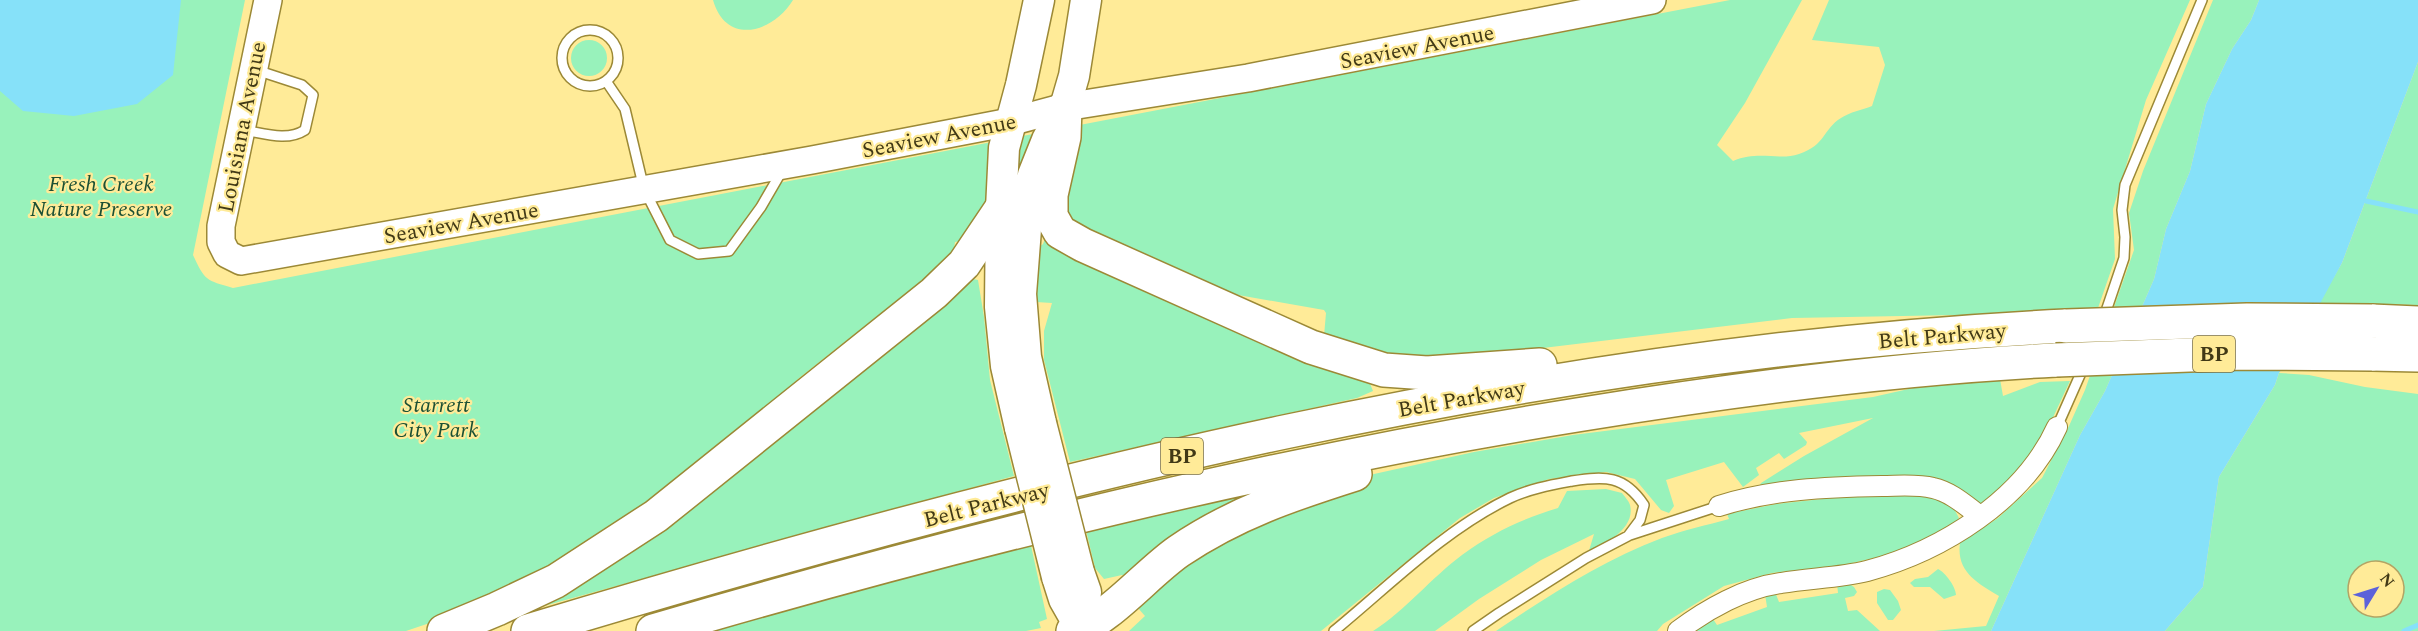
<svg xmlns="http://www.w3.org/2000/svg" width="2418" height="631" viewBox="0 0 2418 631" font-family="Spectral,serif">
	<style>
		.green { fill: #98f2bb; fill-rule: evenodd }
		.water { fill: #86e1f9 }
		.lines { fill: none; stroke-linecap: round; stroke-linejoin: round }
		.stream { stroke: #86e1f9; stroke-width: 5 }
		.lane-casing { stroke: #9c8936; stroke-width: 12 }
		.street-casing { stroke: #9c8936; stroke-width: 22 }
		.secondary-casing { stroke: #9c8936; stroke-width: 30 }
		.primary-casing { stroke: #9c8936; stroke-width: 33 }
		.highway-casing { stroke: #9c8936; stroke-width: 36 }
		.lane { stroke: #fff; stroke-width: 9 }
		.street { stroke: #fff; stroke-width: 20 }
		.secondary { stroke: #fff; stroke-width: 27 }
		.primary { stroke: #fff; stroke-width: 30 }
		.highway { stroke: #fff; stroke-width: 33 }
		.primary-bridge-casing { stroke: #9c8936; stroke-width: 33; stroke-linecap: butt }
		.highway-bridge-casing { stroke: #9c8936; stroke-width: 36; stroke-linecap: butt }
		.primary-bridge { stroke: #fff; stroke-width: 30 }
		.highway-bridge { stroke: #fff; stroke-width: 33 }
		.labels { text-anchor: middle; stroke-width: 4.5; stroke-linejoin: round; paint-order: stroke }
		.shield { fill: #ffeb98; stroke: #7a6e3d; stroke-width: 1.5 }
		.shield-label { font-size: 21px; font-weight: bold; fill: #413916 }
		.street-label { font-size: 22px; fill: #413916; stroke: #ffeb98 }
		.park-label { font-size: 22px; font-style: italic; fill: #1c5034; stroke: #ffeb98 }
	</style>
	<rect width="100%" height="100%" fill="#ffeb98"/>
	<!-- green -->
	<path class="green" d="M153,0H245L193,255C205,281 206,280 233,288L1730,0H1802L1745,103L1717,145L1733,161C1759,150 1779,161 1799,154C1826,145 1823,129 1841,118C1850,112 1862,110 1872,106L1885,65L1879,47L1812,40L1829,0H2190L2146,100L2113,209L2115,259L2098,308L2013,314L1792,318L1435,361L1388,354L1324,336L1326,313L1324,310L1238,295L1175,270L1073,224L1071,220L955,242L953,256L798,379L743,434L667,498L489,603L406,631H0V61Z
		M713,0H793C773,33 726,46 713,0Z
		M2213,0H2259L2251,20L2232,49L2206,104L2190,171L2166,229L2154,279L2105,391L2080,435L1991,631H1934L1986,626L1999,596C1977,583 1956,571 1960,543L1998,518L2042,478L2069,426L2085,390L2134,250L2129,213L2143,171Z
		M571 58a18 18 0 1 1 36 0a18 18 0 1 1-36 0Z
		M2418,62V305L2319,303L2342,263Z
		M1045,239L1366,374L1373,391L1357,398L1070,462L1044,360V331L1052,303L1036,302L1039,247L1043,244Z
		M968,278L978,280L984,317L990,380L1014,476L533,609Z
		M2279,373L2309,375L2365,387L2418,394V631H2165L2203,587L2219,477L2275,385ZM2358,571H2394V607H2358Z
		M2000,379L2003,396L2040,382L2070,381L2042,441L2019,473L1981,506L1969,495L1937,481L1758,489L1761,483L1804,456L1873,418L1799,433L1807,442L1806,445L1784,459L1779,453L1756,468L1759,475L1743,487L1724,462L1666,480L1674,506L1669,513L1661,510L1635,479L1606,472L1549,479L1494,498L1460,518L1321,631H1129L1145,616L1138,608L1171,569L1294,500L1374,474L1474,452L1573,435L1873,397L1922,386Z
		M1251,489L1253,495L1128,579L1122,575L1104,579L1095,568L1085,526Z
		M1606,489L1622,493C1624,496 1629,501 1630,505C1636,529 1604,544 1588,554L1594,534L1541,560L1479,599L1435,631H1373C1406,610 1431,578 1462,555C1492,533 1522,519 1558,508L1567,491Z
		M1878,493L1936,497L1952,505L1959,518L1953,525L1903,551L1844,565L1772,573L1724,586L1663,624L1657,631H1496C1548,596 1603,560 1662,538C1684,530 1707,525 1729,519L1727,514L1776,504Z
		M1030,541L1047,619L1039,622L1041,628L1026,631H715L792,603L934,564L952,567L974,558Z
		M1938,569C1945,572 1956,587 1956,595L1944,599L1930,587H1914L1910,583L1915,579L1928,577Z
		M1845,581L1854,587L1857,592L1854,596L1845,598L1848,611L1857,610L1880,631H1690L1711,616L1717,625L1767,607L1765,594L1775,592L1779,602L1838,593L1837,583Z
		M1884,589L1890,590L1898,601L1901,610L1893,620H1888L1877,603V592Z"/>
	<!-- water -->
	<path class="water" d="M0,0H181L173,75L137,104L74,116L23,111L0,91Z
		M2259,0H2418V62L2342,263L2292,355L2279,373L2275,385L2219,477L2203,587L2165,631H1991L2080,435L2105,391L2154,279L2166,229L2190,171L2206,104L2232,49L2251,20Z"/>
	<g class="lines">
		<!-- stream -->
		<path class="stream" d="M2366,201L2418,212
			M2404,631L2418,625"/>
		<defs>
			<path id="lane" d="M562 58a28 28 0 1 1 56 0a28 28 0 1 1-56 0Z
				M606,81L625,109L644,189L670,240L698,254L729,251L761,207L783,169
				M243,130C263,133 287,142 305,130L313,95L302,85L256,70
				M2103,320L2124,258L2125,237L2122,210L2125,185L2202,0
				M2057,427L2084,366
				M1630,535L1719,506
				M1334,631C1390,585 1444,530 1510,498C1529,489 1551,485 1572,481C1605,476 1624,475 1644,505L1640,520L1628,536L1586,558L1499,613L1473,631"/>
			<path id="street" d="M1719,506C1772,489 1827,487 1882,486C1898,486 1917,484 1933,488C1951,492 1965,505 1980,516
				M1678,631C1707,609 1745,588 1781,583C1809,578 1839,578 1867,571C1942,551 2024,500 2057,427"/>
			<path id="secondary" d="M268,0L221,226V242L227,254L241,261L812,160L1010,122L1065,107L1248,78L1652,0"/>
			<path id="primary" d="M1041,423L1026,357L1021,294L1028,203L1033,175L1047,140L1065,107L1074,76L1086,0
				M1020,428L1006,366L1000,307L1001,209L1004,148L1021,85L1039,0
				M1079,572L1086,592L1081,629
				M1057,577L1064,599L1081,629"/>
			<path id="highway" d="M1065,107L1064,137L1051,195V216L1060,232L1083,245L1311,347L1384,370L1427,373L1540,365
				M2372,321L2418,323
				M2372,354L2418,355
				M444,631L497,609L556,581L656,516L934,293L964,264L1001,209
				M528,631C1028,480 1542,351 2066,326
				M653,631C957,542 1265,465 1577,415C1736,389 1896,368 2056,360
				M1073,631C1108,621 1147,573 1179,551C1235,513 1292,494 1355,474"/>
		</defs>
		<!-- lane casing -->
		<use href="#lane" class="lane-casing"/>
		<!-- street casing -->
		<use href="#street" class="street-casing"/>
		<!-- secondary casing -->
		<use href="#secondary" class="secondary-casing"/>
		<!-- primary casing -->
		<use href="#primary" class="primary-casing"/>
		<!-- highway casing -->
		<use href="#highway" class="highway-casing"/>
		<!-- lane -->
		<use href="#lane" class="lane"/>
		<!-- street -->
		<use href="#street" class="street"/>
		<!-- secondary -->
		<use href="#secondary" class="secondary"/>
		<!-- primary -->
		<use href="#primary" class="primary"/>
		<!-- highway -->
		<use href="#highway" class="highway"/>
		<defs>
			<path id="primary-bridge" d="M1041,423L1079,572
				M1020,428L1057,577"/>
			<path id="highway-bridge" d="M2066,326L2247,320L2372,321
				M2056,360L2243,353L2372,354"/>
		</defs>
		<!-- primary-bridge casing -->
		<use href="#primary-bridge" class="primary-bridge-casing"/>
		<!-- highway-bridge casing -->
		<use href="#highway-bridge" class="highway-bridge-casing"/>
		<!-- primary-bridge -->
		<use href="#primary-bridge" class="primary-bridge"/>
		<!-- highway-bridge -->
		<use href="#highway-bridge" class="highway-bridge"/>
	</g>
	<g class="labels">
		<!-- shield labels -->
		<g class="shield">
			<rect x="2193" y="336" width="42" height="36" rx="4.5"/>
			<rect x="1161" y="438" width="42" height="36" rx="4.5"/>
		</g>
		<g class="shield-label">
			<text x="2214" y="361">BP</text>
			<text x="1182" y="463">BP</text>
		</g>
		<!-- street labels -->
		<g class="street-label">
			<text transform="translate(1417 46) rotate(-11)" y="8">Seaview Avenue</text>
			<text transform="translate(241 127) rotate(-79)" y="8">Louisiana Avenue</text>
			<text transform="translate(939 135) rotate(-11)" y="8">Seaview Avenue</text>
			<text transform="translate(461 222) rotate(-10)" y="8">Seaview Avenue</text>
			<text transform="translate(1942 335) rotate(-5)" y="8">Belt Parkway</text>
			<text transform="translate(1461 398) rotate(-10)" y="8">Belt Parkway</text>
			<text transform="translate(986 504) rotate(-14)" y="8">Belt Parkway</text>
		</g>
		<!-- park labels -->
		<g class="park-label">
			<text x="101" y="191">Fresh Creek<tspan x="101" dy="25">Nature Preserve</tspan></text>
			<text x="436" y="412">Starrett<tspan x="436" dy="25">City Park</tspan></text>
		</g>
	</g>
	<!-- north arrow -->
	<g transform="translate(2376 589) rotate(52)"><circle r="28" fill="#ffeb98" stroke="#b3a464" stroke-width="1.5"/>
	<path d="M0-4.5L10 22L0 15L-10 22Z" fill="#5c62da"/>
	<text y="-9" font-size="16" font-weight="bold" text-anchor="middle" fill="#413916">N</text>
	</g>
</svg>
